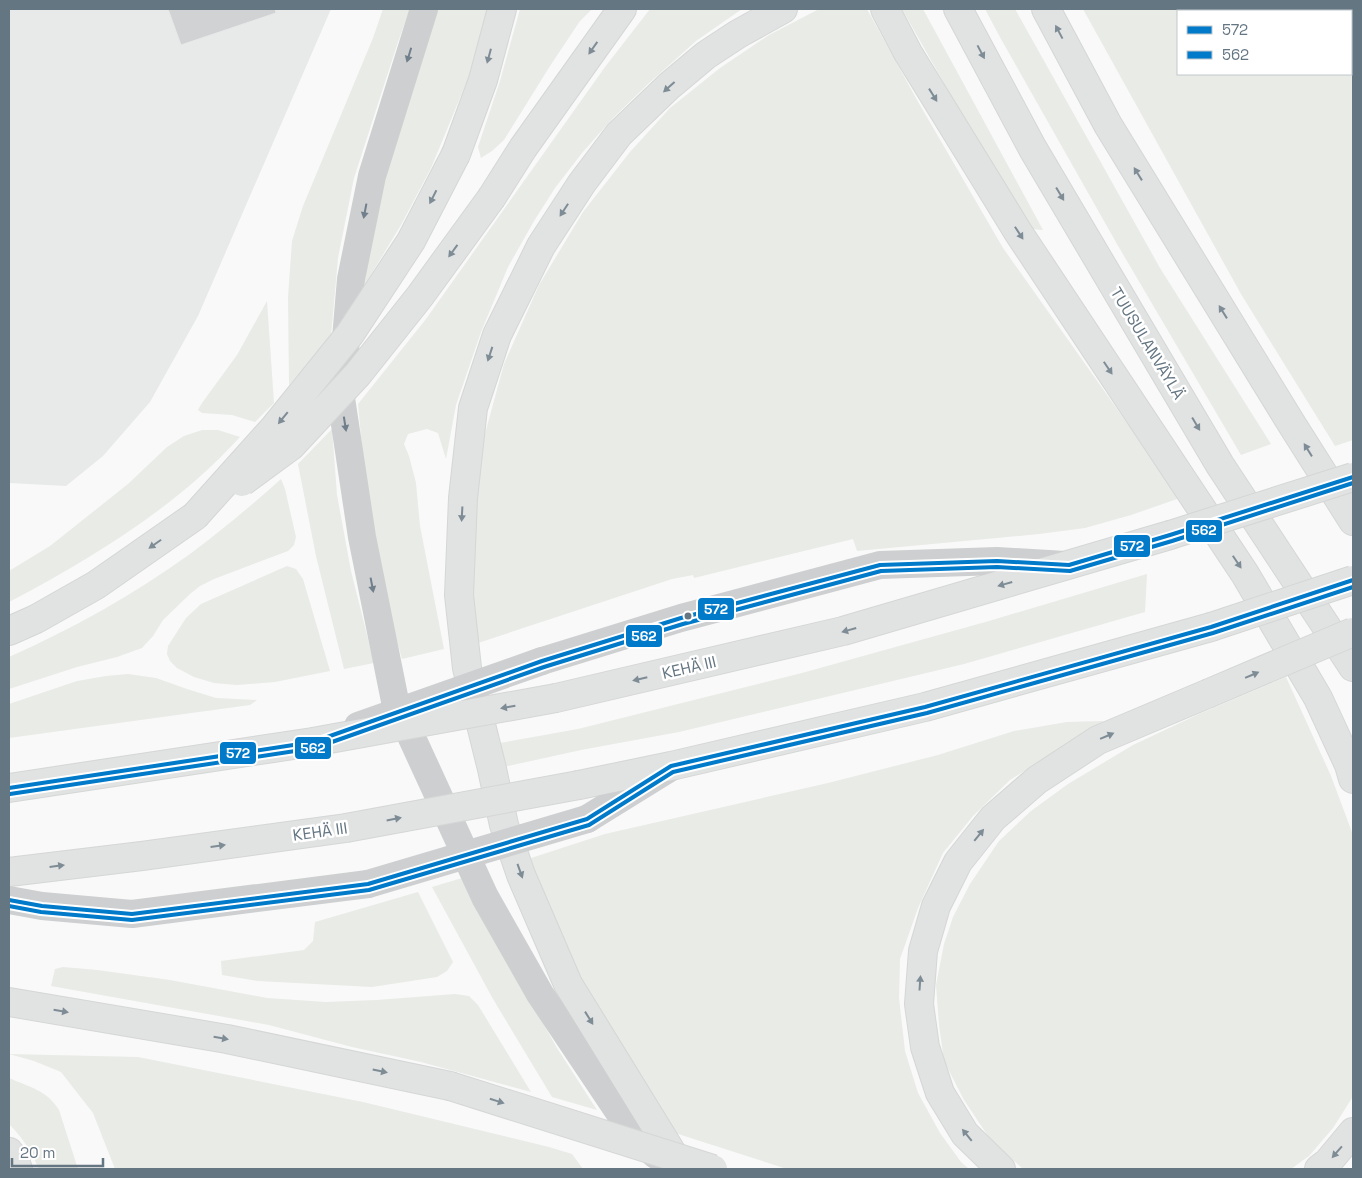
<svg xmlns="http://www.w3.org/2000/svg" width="1362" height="1178" viewBox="0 0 1362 1178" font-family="'Space Grotesk',sans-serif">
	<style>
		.built { fill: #e8e9e9 }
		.green { fill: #e8ebe6; fill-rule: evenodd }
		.building { fill: #d0d2d3; stroke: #e8e8e8 }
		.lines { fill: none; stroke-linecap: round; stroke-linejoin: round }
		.major-casing { stroke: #d5d6d7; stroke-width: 30 }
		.highway-casing { stroke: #d5d6d6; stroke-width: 30 }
		.minor { stroke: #cecfd0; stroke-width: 28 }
		.major { stroke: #e1e2e2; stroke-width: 28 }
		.highway { stroke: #e1e2e2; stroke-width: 28 }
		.highway-bridge-casing { stroke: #d5d6d6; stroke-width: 30; stroke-linecap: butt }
		.minor-bridge { stroke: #cecfd0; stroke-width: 28 }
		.highway-bridge { stroke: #e1e2e2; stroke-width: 28 }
		.bus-1-casing { stroke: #fff; stroke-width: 8 }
		.bus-2-casing { stroke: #fff; stroke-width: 8 }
		.bus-1 { stroke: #007ac9; stroke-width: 4 }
		.bus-2 { stroke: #007ac9; stroke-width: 4 }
		.oneway { fill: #7e8c96 }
		.oneway2 { fill: #707f8b }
		.bus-dot { fill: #657683; stroke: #fff; stroke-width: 2 }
		.labels { text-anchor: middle; stroke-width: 5; stroke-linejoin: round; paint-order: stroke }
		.street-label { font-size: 16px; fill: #657683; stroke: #fff }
		.line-badge { stroke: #fff; stroke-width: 2 }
		.badge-label { font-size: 14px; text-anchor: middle; font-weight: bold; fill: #fff }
	</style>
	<rect width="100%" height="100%" fill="#f9f9f9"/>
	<!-- built -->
	<path class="built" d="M9,9H331L198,316L150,402L103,456L66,486L9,483Z"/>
	<!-- green -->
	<path class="green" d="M383,9H410L398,42L354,178L338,258L331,336L289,385L288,297L292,241L303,206L373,38Z
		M437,9H487L472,69L431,168L401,225L364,286L378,191Z
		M520,9H592L580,21L550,66L504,140L492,151L481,158L478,147L500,81Z
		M650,9H742L696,41L648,84L613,118L582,153L555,188L534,221L508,267L481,332L456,405L446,459L438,433L427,429L408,434L404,444L409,456L416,483L420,526L444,649L402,659L381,584L364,469L358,404L426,319L605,67Z
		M819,9H867L917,100L1003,248L1180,498L1131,515L1085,528L1039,534L857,551L853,539L694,578L693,575L672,579L475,644L471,585L472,511L480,452L504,364L539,285L583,212L630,152L670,108L720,68L769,35Z
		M902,9H923L1043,230L1032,229L992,168Z
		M985,9H1015L1160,268L1271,444L1241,455L1117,244L1001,39Z
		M1083,9H1353V440L1335,446L1241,294ZM1178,11H1351V74H1178Z
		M267,301L274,403L255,422L232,415L202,413L198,410L202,403L237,355Z
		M332,429L337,495L351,571L374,663L344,669L316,556L298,464Z
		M202,430H218L240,437C226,452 212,466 196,480C141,528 74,568 9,602V571L50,546L128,484L167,447L184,436Z
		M281,479L285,489L296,537L294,545L288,551L214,579L200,586L190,594L163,620L153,636L142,648L117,657L77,667L9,689V657C72,629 133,595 190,554C222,530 252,505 281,479Z
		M287,566L296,569L303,579L330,671L275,682L237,685L214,683L194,677L177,668L170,661L167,654L168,646L186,618L201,604Z
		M1147,574L1145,612L964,664L679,732L581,750L499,768L494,744L578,729L802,673L989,621Z
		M128,674L156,678L187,689L216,698L257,700L250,705L9,738V704L77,681L106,676Z
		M1286,677L1331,776L1353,835V1093L1352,1098L1333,1128L1309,1156L1291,1169H1023L990,1139L964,1100L944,1061L939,1025L936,985L944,944L953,917L970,884L999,841L1031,811L1068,784L1133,745L1199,714Z
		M1104,721L1010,780L973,816L943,853L918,908L900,959L899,998L905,1051L918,1093L940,1133L961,1162L969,1169H787L675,1133L593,1004L565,946L528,859L605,834L828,783L938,755L1014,731L1067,722Z
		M462,878L557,1048L597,1110L552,1097L493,999L432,887Z
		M418,892L453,962L447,971L437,977L372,987L258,981L222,975L221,961L304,950L313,941L315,922Z
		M63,967L97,970L170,980L267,998L326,1002L377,1000L455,994L469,996L478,1005L531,1092L421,1062L352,1047L269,1025L51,986L55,969Z
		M9,1054L138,1057L363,1102L549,1147L572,1154L583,1169H115L93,1113L61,1072L34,1061Z
		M9,1078C29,1087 47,1090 59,1110L78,1169H39C31,1151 23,1138 9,1124Z"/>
	<!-- building -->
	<path class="building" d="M168,9H275L276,13L181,45Z"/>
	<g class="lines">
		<defs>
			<path id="major" d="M9,1152L13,1157L18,1169"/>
			<path id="highway" d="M885,9L908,53L1018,232L1245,574L1318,698L1349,765L1353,779
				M958,9L1033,149L1220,465L1353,667
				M1046,9L1108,125L1291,423L1353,521
				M456,154L483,80L502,9
				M492,197L523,148L622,9
				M9,631L36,619L96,585L195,516
				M556,698L843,631L1170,535
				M579,785L671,766L925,707L1211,627
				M9,788L313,742
				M9,872L142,856L346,828
				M9,1002L227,1039L450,1086
				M682,1169L568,984L521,875L504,825L492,769L467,668L459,595L463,498L473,408L497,335L541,246L582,183L619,134L669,86L706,55L738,34L783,9
				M1001,1169L965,1134L940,1093L925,1047L919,1004L923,951L936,906L958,862L993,818L1037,780L1098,740L1207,694
				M1319,1169L1328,1162L1353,1132"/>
		</defs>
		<!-- major casing -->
		<use href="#major" class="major-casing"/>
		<!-- highway casing -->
		<use href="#highway" class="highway-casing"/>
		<!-- minor -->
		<path class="minor" d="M424,9L372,176L351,279L341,398L362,537L395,701L485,897L540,994L635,1136L656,1155
			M542,661L681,618L880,565L997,561L1065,565
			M587,819L671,767
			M9,900L42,906L132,914L368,884"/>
		<!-- major -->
		<use href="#major" class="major"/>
		<!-- highway -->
		<use href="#highway" class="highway"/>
		<defs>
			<path id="highway-bridge" d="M242,482L291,446L358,374L420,296L492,197
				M195,516L274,428L350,334L411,241L456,154
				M1170,535L1353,477
				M1211,627L1353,580
				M1207,694L1353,632
				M313,742L556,698
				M346,828L579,785
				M450,1086L713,1169"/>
		</defs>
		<!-- highway-bridge casing -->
		<use href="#highway-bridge" class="highway-bridge-casing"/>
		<!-- minor-bridge -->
		<path class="minor-bridge" d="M358,726L542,661
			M368,884L587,819"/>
		<!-- highway-bridge -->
		<use href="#highway-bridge" class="highway-bridge"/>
		<defs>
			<path id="bus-1" d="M9,788L313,742L542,661L681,618L880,565L997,561L1069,565L1170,535L1353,477
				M9,900L42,906L132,914L368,884L587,819L671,766L925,707L1211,627L1353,580"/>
			<path id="bus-2" d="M10,794L315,748L544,667L683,624L881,571L997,567L1070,571L1172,541L1353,483
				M9,906L41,912L132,920L369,890L589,825L673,772L927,713L1213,633L1353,587"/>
		</defs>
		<!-- bus-1 casing -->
		<use href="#bus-1" class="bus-1-casing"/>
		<!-- bus-2 casing -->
		<use href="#bus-2" class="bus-2-casing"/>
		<!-- bus-1 -->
		<use href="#bus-1" class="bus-1"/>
		<!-- bus-2 -->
		<use href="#bus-2" class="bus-2"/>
	</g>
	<!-- one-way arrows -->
	<defs><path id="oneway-solid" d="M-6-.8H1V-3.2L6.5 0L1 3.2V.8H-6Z" transform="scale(1.25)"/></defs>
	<g class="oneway">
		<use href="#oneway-solid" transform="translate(1059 32) rotate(-118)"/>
		<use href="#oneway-solid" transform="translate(593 48) rotate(125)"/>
		<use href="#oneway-solid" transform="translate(981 52) rotate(62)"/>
		<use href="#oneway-solid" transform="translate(489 56) rotate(105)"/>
		<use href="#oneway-solid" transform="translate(669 87) rotate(138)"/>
		<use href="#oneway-solid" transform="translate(933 95) rotate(58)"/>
		<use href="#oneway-solid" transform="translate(1138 174) rotate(-122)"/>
		<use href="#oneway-solid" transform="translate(1060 194) rotate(59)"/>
		<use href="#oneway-solid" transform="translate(433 197) rotate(117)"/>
		<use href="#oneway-solid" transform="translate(564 210) rotate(123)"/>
		<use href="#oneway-solid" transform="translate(1019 233) rotate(57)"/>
		<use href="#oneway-solid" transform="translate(453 251) rotate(126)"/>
		<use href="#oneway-solid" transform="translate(1223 312) rotate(-122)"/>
		<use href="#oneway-solid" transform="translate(490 354) rotate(108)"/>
		<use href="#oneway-solid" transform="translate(1108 368) rotate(56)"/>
		<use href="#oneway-solid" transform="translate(283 418) rotate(129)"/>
		<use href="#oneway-solid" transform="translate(1196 424) rotate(59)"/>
		<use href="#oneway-solid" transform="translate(1308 450) rotate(-122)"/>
		<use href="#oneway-solid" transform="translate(462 514) rotate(93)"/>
		<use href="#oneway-solid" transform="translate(155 544) rotate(145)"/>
		<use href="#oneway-solid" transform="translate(1237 562) rotate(56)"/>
		<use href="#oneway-solid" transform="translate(1005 584) rotate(164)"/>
		<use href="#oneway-solid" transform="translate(849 630) rotate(164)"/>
		<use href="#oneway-solid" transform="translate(1252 675) rotate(-23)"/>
		<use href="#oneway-solid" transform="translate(640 679) rotate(167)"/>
		<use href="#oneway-solid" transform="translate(508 707) rotate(170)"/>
		<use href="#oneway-solid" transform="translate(1107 736) rotate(-23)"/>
		<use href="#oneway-solid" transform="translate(394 819) rotate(-11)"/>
		<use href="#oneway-solid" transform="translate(979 835) rotate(-51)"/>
		<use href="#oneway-solid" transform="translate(218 846) rotate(-8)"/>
		<use href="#oneway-solid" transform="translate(57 866) rotate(-7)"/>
		<use href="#oneway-solid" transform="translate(520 871) rotate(70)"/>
		<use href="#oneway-solid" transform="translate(920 983) rotate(-86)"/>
		<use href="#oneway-solid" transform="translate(61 1011) rotate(10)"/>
		<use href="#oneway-solid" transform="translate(589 1018) rotate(58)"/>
		<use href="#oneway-solid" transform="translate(221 1038) rotate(10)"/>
		<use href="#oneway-solid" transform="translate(380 1071) rotate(12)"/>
		<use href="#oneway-solid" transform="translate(497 1101) rotate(18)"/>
		<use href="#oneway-solid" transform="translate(967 1135) rotate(-129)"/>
		<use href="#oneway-solid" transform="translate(1337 1152) rotate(131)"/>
	</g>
	<g class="oneway2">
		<use href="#oneway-solid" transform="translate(409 55) rotate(107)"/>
		<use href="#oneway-solid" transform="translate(365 211) rotate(101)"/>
		<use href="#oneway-solid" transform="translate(345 424) rotate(81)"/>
		<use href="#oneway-solid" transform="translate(372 585) rotate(79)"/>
	</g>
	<!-- markers -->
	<circle class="bus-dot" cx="688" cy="616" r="4.5"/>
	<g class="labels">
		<!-- street labels -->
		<g class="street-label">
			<text transform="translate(1148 343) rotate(59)" y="6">TUUSULANVÄYLÄ</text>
			<text transform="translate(689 667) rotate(-13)" y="6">KEHÄ III</text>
			<text transform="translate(320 831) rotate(-8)" y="6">KEHÄ III</text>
		</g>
	</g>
	<g class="line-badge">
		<rect x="1185" y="519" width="38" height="24" rx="5" fill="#007ac9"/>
		<rect x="1113" y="534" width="38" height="24" rx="5" fill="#007ac9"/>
		<rect x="697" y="597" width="38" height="24" rx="5" fill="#007ac9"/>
		<rect x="625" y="624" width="38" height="24" rx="5" fill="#007ac9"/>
		<rect x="294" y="736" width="38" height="24" rx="5" fill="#007ac9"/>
		<rect x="219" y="741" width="38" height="24" rx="5" fill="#007ac9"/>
	</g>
	<g class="badge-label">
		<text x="1204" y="535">562</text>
		<text x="1132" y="551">572</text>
		<text x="716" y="614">572</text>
		<text x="644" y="641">562</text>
		<text x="313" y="753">562</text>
		<text x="238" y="758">572</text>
	</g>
	<!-- border -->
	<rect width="1362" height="1178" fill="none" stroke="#657683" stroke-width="20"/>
	<!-- legend -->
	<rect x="1177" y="10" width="175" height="65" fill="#ffffff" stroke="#c1c8cd"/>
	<rect x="1187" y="26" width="25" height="8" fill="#007ac9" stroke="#c1c8cd"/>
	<text x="1222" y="35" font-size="15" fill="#657683">572</text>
	<rect x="1187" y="51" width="25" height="8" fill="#007ac9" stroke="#c1c8cd"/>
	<text x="1222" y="60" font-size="15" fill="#657683">562</text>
	<!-- scale -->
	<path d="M12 1158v8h91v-8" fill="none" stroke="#657683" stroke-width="2.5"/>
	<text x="20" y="1158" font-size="15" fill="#657683" stroke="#ffffff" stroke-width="4" paint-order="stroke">20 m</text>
</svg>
